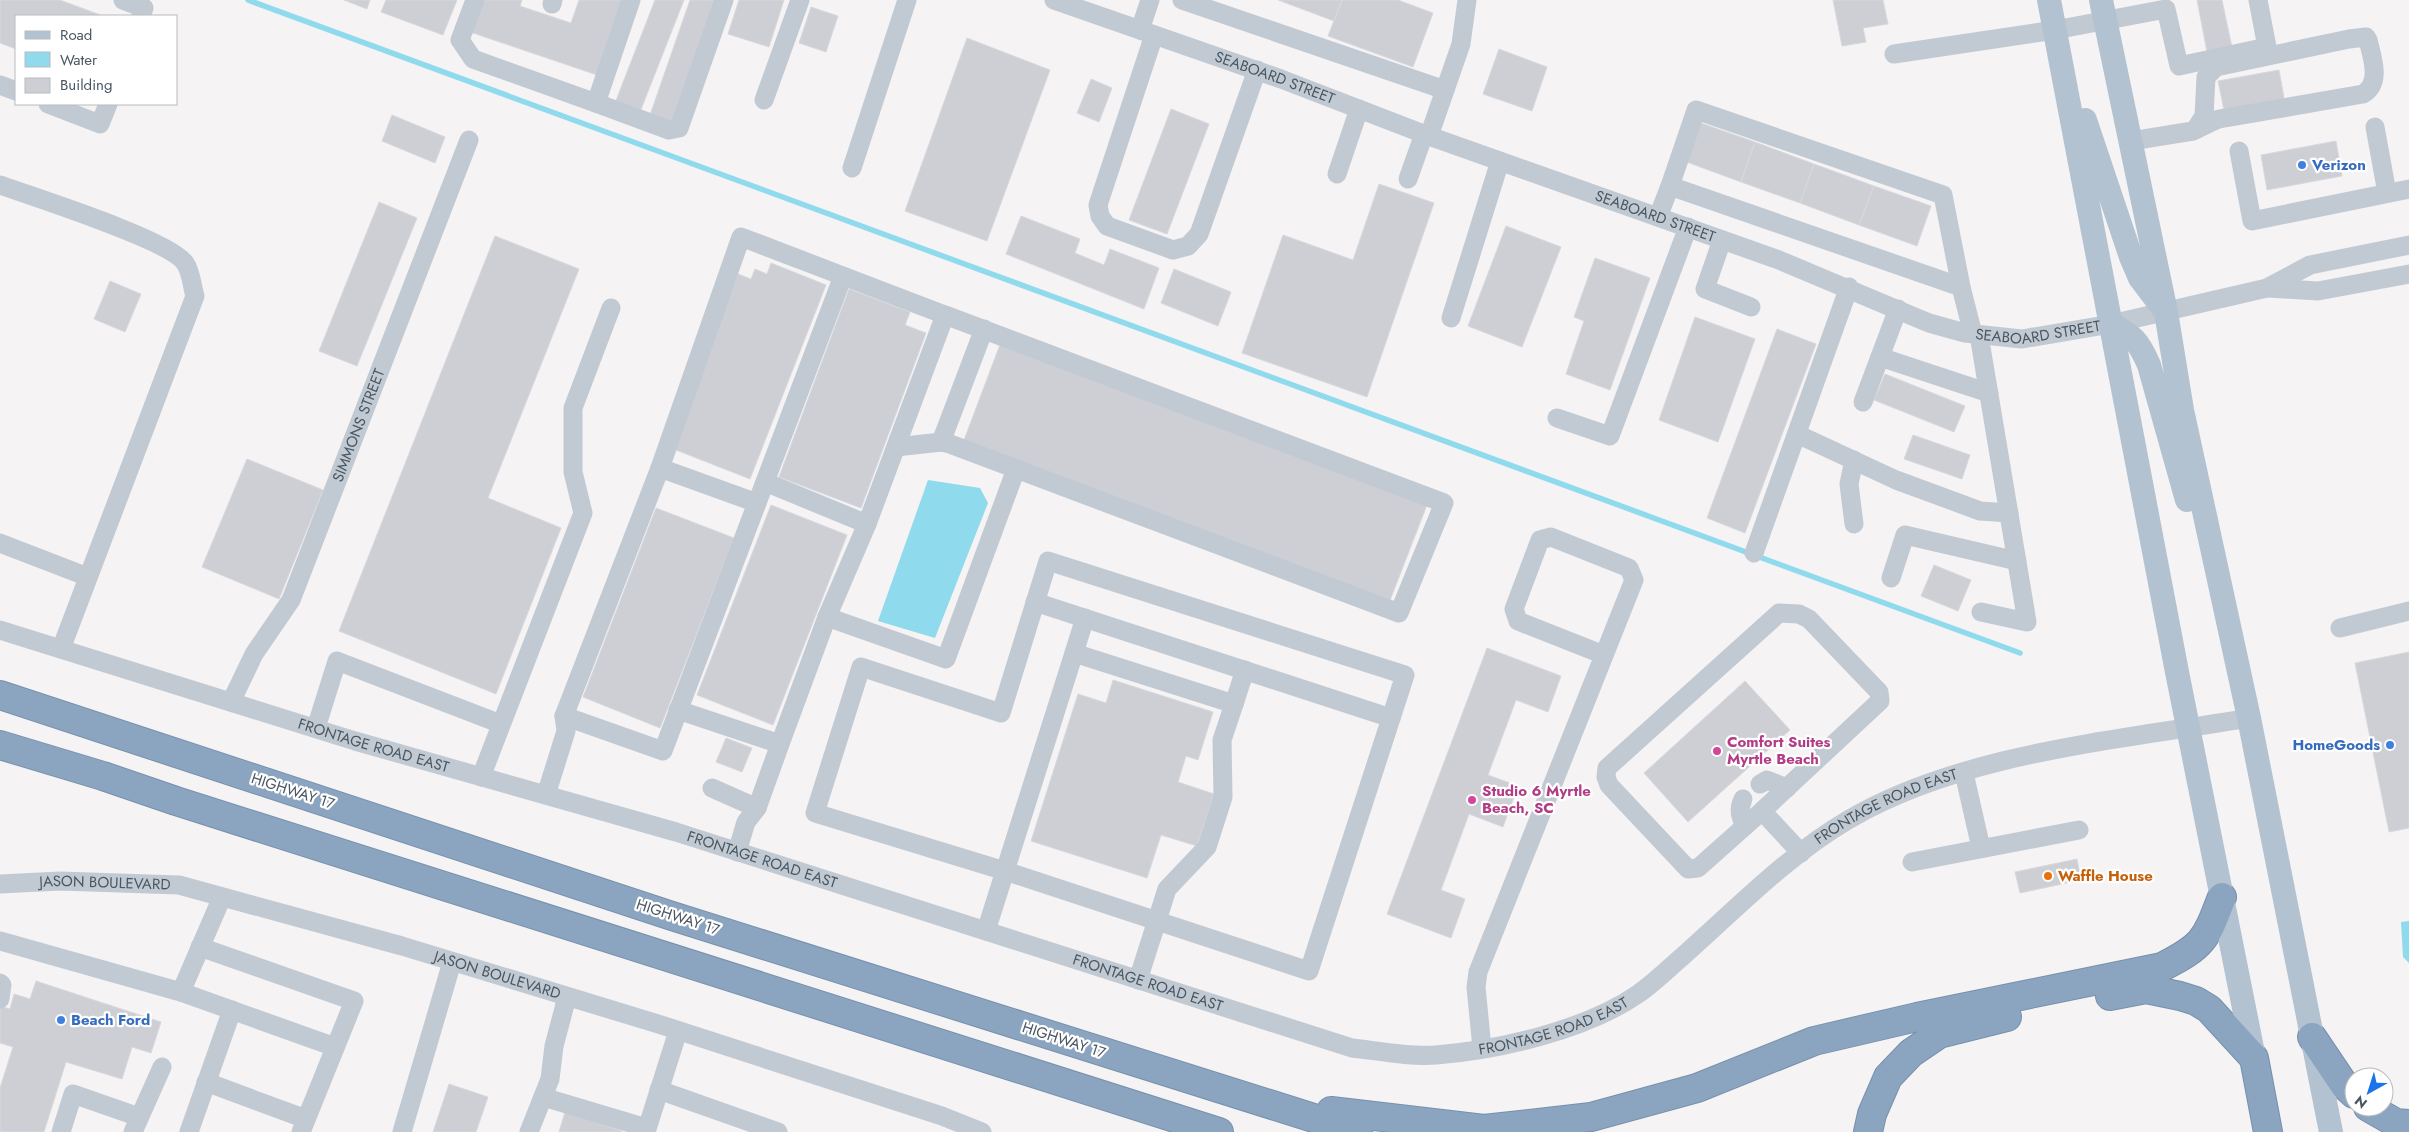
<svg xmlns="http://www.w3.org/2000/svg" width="2409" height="1132" viewBox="0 0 2409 1132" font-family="Jost,sans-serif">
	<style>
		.water { fill: #90daee }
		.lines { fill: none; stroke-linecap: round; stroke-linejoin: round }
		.stream { stroke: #90daee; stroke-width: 5.5 }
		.building { fill: #cdcfd5; stroke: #d7d9de }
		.highway-casing { stroke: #7690ad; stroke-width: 30 }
		.minor { stroke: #c1cad2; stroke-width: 19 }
		.major { stroke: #b3c2d1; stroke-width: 24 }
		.highway { stroke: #8ba5c1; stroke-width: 28 }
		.shop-dot { fill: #3f7fe0; stroke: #fff; stroke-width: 2 }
		.hotel-dot { fill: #d1479c; stroke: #fff; stroke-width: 2 }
		.food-dot { fill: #e8710a; stroke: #fff; stroke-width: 2 }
		.labels { text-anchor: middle; stroke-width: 4.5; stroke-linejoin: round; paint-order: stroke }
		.street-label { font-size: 15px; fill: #4a5661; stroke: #fff }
		.shop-label { font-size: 15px; font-weight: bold; fill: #366cbe; stroke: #fff; text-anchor: start }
		.hotel-label { font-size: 15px; font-weight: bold; fill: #b23c85; stroke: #fff; text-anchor: start }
		.food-label { font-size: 15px; font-weight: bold; fill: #c56008; stroke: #fff; text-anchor: start }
	</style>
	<rect width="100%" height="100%" fill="#f5f3f3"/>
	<!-- water -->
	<path class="water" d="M928,480L980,488L988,503L935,638L878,621Z
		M2409,921V963L2403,957L2401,922Z"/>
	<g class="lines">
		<!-- stream -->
		<path class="stream" d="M248,0L2020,653"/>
	</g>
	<!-- building -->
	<path class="building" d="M0,0H60L103,16H16V49L0,43Z
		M344,0H370L367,9Z
		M386,0H457L443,35L381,12Z
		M481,0H522L520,6L571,23L579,0H622L597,75L470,32Z
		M655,0H684L640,112L615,103Z
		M690,0H718L675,125L650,115Z
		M739,0H784L769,47L728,34Z
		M1278,0H1342L1334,21Z
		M1342,0H1398L1433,13L1413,67L1328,36Z
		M1833,0H1883L1888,24L1863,28L1866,42L1842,46Z
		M2197,0H2222L2233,52L2208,57Z
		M811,7L838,16L826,52L799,43Z
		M967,38L1050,70L987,241L905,211Z
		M1499,49L1547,67L1532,111L1483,94Z
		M2279,70L2285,103L2225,115L2218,81Z
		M1091,79L1112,88L1099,122L1077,113Z
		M1171,109L1209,124L1167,234L1129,220Z
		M392,115L445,137L435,163L382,141Z
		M1698,122L1755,142L1741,182L1684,161Z
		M2336,141L2342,176L2267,190L2261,155Z
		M1755,142L1814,164L1800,203L1741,182Z
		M1814,164L1874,186L1859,225L1800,203Z
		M1379,184L1434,203L1367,397L1242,353L1283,235L1353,260Z
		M1874,186L1931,206L1917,246L1859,225Z
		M379,202L417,218L357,366L319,351Z
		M1021,216L1080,239L1075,253L1104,265L1110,249L1159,268L1144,309L1006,254Z
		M1506,226L1561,247L1522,347L1468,326Z
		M495,236L579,269L488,498L561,528L496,694L339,631Z
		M1595,258L1650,278L1610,390L1566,374L1584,321L1574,317Z
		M771,263L826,285L750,479L671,448L738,274L751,279L755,269L767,274Z
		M1174,269L1231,292L1218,326L1161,303Z
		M110,281L141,294L125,332L94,319Z
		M849,289L910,312L905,325L926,333L861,508L779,477Z
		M1695,317L1755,339L1718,442L1659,420Z
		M1777,329L1816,344L1745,533L1707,518Z
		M1001,342L1427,505L1389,603L964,440Z
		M1885,374L1965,406L1954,432L1874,400Z
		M1913,435L1970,455L1962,479L1904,459Z
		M247,459L323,490L279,599L202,567Z
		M771,505L847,535L773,725L697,695Z
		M656,508L734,538L660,728L583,697Z
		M1934,565L1971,580L1958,611L1921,596Z
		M1487,648L1561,676L1548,712L1516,700L1488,775L1518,786L1503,827L1469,814L1441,890L1465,899L1451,938L1387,914Z
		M2409,652V828L2389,832L2355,663Z
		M1113,680L1213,712L1198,760L1186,756L1178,782L1214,794L1197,846L1161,835L1147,878L1031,841L1078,694L1106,703Z
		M1745,681L1790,730L1688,822L1644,773Z
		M726,738L752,748L742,772L716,762Z
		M2077,859L2081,880L2020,893L2015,872Z
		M36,981L161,1022L151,1053L132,1047L122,1079L66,1062L44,1132H0V1088L13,1047L0,1043V1006L10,1009L14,994L30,999Z
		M449,1084L488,1097L476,1132H433Z
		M565,1112L622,1131V1132H559Z"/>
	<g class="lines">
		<defs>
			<path id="highway" d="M0,695L672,916L1358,1132
				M0,745L103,776L176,801L1219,1132
				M2110,996L2146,989L2180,996L2196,1001L2209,1009L2254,1058L2268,1132
				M2312,1037L2345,1086L2354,1094
				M2368,1107L2396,1123L2409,1124
				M1331,1111L1484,1129L1591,1117L1697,1088L1814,1041L1917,1017L2162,967C2204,946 2206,939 2222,897
				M1868,1132L1872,1114L1888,1077L1911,1053L1939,1034L2007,1017"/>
		</defs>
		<!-- highway casing -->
		<use href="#highway" class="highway-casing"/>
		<!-- minor -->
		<g class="minor">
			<path d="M123,0L144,8L141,16"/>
			<path d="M475,0L460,40L473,59L596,103"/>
			<path d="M631,0L596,103L669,130L679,128L724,0"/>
			<path id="s1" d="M1054,0L1281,79L1429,136L1779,260L1929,323L1965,333L2022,339L2111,324L2267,288L2310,265L2409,245"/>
			<path d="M1182,0L1445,90"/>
			<path d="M552,4L553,0"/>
			<path d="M1140,30L1150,0"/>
			<path d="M1154,35L1098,205L1100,216L1107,226L1173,250L1188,246L1199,234L1257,70"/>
			<path d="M1894,54L2055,30L2166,9L2179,66L2267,47L2258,0"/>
			<path d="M0,85L16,91"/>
			<path d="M764,100L800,0"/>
			<path d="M48,104L100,124L108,104"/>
			<path d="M2375,127L2387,193"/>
			<path d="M1429,136L1461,44L1467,0"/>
			<path d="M2131,141L2193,131C2202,127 2210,122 2219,119L2363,94C2382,83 2372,57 2368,40L2366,37L2349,39L2216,67L2206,77L2204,116L2195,130"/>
			<path d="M2239,151L2252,221L2409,189"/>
			<path d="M852,168L907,0"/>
			<path d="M1337,174L1359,109"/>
			<path d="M1408,179L1424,134"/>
			<path d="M0,185C33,197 170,240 185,263C191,271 192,286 195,296L61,649"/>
			<path d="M1670,186L1696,110L1943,195L1961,287"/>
			<path d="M1658,217L1670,186L1961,287L1973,334"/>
			<path d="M1722,240L1705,289L1751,307"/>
			<path d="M2268,288L2318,291L2409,274"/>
			<path d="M1451,318L1500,161"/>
			<path d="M1979,335L2027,622L1981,612"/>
			<path d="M1880,357L1989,393"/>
			<path d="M1863,402L1898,309"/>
			<path d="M1557,418L1610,436L1688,227"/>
			<path d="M1797,434L1896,480L1980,511L2009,513"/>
			<path d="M941,442L984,329"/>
			<path d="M896,447L941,442L950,444L1399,613L1444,503L945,315"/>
			<path d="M1854,460L1849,484L1854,524"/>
			<path d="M765,482L867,524L945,315L843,276"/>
			<path d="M0,543L88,577"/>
			<path d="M1754,553L1849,287"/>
			<path d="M1048,561L1405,675L1309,971L1005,871L815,813L861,667L1001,713Z"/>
			<path d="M1891,578L1905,535L2017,561"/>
			<path d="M1035,602L1391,718"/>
			<path d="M827,617L946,659L1016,469"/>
			<path d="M2340,628L2409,611"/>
			<path id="s2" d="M0,630L355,741L676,832L1352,1048C1379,1051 1409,1057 1436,1055C1499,1050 1586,1030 1638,994C1654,983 1669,968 1683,956C1735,910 1788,855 1848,820C1961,753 2120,740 2249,718"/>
			<path d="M1074,653L1085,618"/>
			<path id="s3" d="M231,702L254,654L291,600L469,140"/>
			<path d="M1234,704L1245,670"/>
			<path d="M678,710L780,744L827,617L867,524"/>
			<path d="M564,716L663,751L843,276L741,237L660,468"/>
			<path d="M316,728L337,661L501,724"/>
			<path d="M1964,773L1981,848"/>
			<path d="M481,777L583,513L573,472V408L611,308"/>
			<path d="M1760,784L1767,780L1787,788"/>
			<path d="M712,788L757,808"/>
			<path d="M546,795L566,731L564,716L660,468L757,503"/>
			<path d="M1743,799C1738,810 1740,816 1745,826"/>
			<path d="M1762,811L1880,701L1879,692L1809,619L1799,614L1779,613L1607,768L1606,777L1609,785L1688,869L1698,868L1762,811L1801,853"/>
			<path d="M737,852L746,822L757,808L780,744"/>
			<path d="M1912,862L2079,830"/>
			<path id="s4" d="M0,884L60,881L179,885L402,946L655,1023L942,1116L982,1132"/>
			<path d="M986,931L1074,653L1234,704L1222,740L1223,797L1207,847L1167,889L1138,980"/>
			<path d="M0,941L181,992L222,897"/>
			<path d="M200,947L354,1001L301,1132"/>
			<path d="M0,983L2,985L0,999"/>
			<path d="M181,992L335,1047"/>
			<path d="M1482,1048L1476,987L1478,972L1634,580L1629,568L1551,537L1540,540L1514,609L1518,621L1604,655"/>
			<path d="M206,1082L306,1119"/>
			<path d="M659,1090L778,1132"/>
			<path d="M543,1097L647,1128"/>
			<path d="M61,1132L73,1094L139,1117"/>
			<path d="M133,1132L162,1067"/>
			<path d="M189,1132L232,1010"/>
			<path d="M402,1132L452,962"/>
			<path d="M529,1132L550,1079L554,1046L567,997"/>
			<path d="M646,1132L678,1031"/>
		</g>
		<!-- major -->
		<path class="major" d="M2049,0L2177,672L2254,1058
			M2101,0L2166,312L2182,410L2249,718L2331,1132
			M2085,120L2131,257L2140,278L2162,307
			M2111,324C2134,337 2138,340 2149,365L2187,500"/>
		<!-- highway -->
		<use href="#highway" class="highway"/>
	</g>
	<!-- markers -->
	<g class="shop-dot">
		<circle cx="2302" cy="165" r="5"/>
		<circle cx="2390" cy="745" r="5"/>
		<circle cx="61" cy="1020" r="5"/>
	</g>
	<g class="hotel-dot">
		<circle cx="1717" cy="751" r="5"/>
		<circle cx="1472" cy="800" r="5"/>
	</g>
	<circle class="food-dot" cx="2048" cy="876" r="5"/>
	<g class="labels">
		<!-- street labels -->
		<g class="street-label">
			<text dy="5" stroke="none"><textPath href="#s1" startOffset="234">SEABOARD STREET</textPath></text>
			<text dy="5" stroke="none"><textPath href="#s1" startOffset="639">SEABOARD STREET</textPath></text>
			<text dy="5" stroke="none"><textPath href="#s1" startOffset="1044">SEABOARD STREET</textPath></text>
			<text dy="5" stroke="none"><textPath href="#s3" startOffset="306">SIMMONS STREET</textPath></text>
			<text dy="5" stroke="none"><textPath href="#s2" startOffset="391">FRONTAGE ROAD EAST</textPath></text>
			<text transform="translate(293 791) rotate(18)" y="5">HIGHWAY 17</text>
			<text dy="5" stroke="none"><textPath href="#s2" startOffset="2026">FRONTAGE ROAD EAST</textPath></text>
			<text dy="5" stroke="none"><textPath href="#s2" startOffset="796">FRONTAGE ROAD EAST</textPath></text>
			<text dy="5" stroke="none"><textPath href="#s4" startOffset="105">JASON BOULEVARD</textPath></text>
			<text transform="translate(678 917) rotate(18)" y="5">HIGHWAY 17</text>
			<text dy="5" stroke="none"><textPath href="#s4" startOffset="510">JASON BOULEVARD</textPath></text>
			<text dy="5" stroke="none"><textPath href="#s2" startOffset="1201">FRONTAGE ROAD EAST</textPath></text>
			<text dy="5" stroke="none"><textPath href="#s2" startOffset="1621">FRONTAGE ROAD EAST</textPath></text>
			<text transform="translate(1064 1040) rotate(18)" y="5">HIGHWAY 17</text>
		</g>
		<!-- shop labels -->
		<g class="shop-label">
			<text x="2312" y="170">Verizon</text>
			<text x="2380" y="750" text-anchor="end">HomeGoods</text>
			<text x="71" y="1025">Beach Ford</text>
		</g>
		<!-- hotel labels -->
		<g class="hotel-label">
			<text x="1727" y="747">Comfort Suites<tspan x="1727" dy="17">Myrtle Beach</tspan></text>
			<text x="1482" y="796">Studio 6 Myrtle<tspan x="1482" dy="17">Beach, SC</tspan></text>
		</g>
		<!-- food labels -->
		<g class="food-label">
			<text x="2058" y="881">Waffle House</text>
		</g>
	</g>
	<!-- legend -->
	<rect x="15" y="15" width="162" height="90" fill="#ffffff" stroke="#b7bbc0"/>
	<rect x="25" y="31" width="25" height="8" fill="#b3c2d1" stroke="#b7bbc0"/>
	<text x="60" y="40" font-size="15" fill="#4a5661">Road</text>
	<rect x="25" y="52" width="25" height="15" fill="#90daee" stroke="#b7bbc0"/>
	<text x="60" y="65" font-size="15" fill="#4a5661">Water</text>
	<rect x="25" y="78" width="25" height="15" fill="#cdcfd5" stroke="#b7bbc0"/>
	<text x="60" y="90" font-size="15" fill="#4a5661">Building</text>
	<!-- north arrow -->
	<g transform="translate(2369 1092) rotate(219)"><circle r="24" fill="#ffffff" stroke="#b7bbc0"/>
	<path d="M0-4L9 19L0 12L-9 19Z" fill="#1a73e8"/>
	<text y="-8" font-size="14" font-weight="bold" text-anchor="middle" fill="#4a5661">N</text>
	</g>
</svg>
